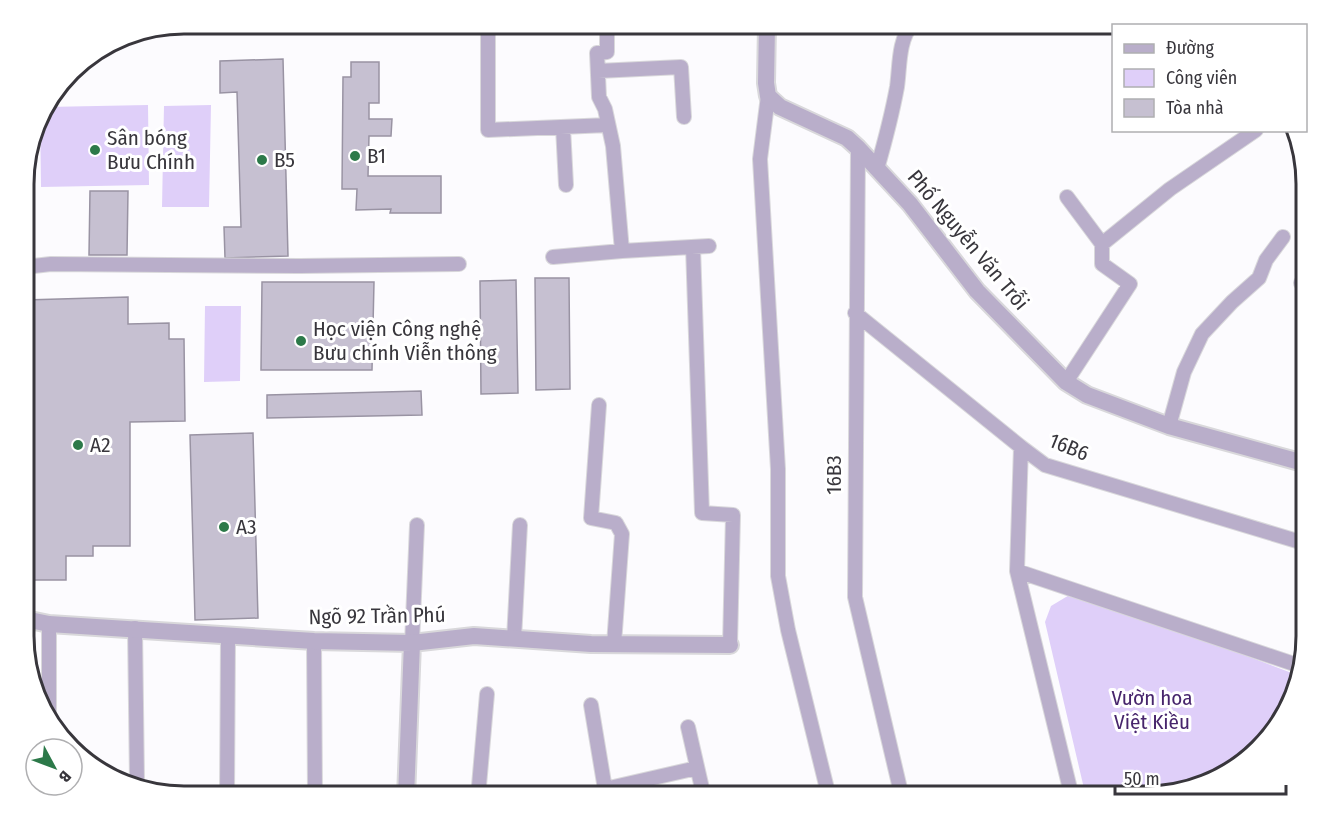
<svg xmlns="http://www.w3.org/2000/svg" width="1331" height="821" viewBox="0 0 1331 821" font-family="'Fira Sans Condensed',sans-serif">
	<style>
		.green { fill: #dfcff9 }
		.building { fill: #c6c0d1; stroke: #9993a3; stroke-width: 1.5 }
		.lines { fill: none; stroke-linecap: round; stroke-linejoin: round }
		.service-casing { stroke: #d9d8db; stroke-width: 16 }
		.minor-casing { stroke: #d9d8db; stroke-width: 20 }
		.service { stroke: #b9aeca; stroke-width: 14 }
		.minor { stroke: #b9aeca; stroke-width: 16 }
		.poi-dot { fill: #2c7949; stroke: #fff; stroke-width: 2 }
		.labels { text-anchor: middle; stroke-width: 6; stroke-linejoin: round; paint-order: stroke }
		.poi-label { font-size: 21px; fill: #38363c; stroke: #fff; text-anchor: start }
		.street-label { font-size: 21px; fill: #38363c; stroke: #fff }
		.park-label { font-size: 21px; fill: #47256c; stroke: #fff }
		.rim { fill: none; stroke: #38363c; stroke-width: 3 }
	</style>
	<rect width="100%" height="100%" fill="#fcfbfe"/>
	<!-- green -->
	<path class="green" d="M148,105L149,185L41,187L40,115L46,107Z
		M211,105L209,207H162L164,106Z
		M205,306H241L240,381L204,382Z
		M1076,591L1297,675L1280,725L1226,776L1156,797H1086L1045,622L1051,606Z"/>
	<!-- building -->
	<path class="building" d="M283,59L288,256L225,258L224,227H241L237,92L220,93V61Z
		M351,62H379V103H369V119H392L391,136H369L368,176H441V213H390L391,209L356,210L357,189H342L343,77H351Z
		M90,191H128L127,255H89Z
		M535,278H569L570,389L536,390Z
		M516,280L518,393L481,394L480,281Z
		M262,282H374L372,370H261Z
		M128,297V324L169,323V339H184L185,421L130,422V546H93V556H66V580H28L25,575V434L34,424L33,329L25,321V300Z
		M421,391L422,415L267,418V395Z
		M253,433L258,618L195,620L190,435Z"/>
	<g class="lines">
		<defs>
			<path id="service" d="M488,24V130L608,125
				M607,24V52L597,53L599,97L605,109L613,146L622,251
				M598,71L681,67L684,117
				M768,96L760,159L778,469V576L788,630L829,797
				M563,127L566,185
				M858,148L855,597L902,797
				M877,169C885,141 892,114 897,87C900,66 898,41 912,24
				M1067,197L1102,244
				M693,247L702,513L733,515L730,645
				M553,257L622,251L709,246
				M25,267L51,264L300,266L459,264
				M1301,283L1307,278
				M855,313L1021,447L1045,465L1307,544
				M1066,382L1130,284L1102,264V244L1170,189L1256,130
				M599,405L591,518L616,523L622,534L614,644
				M1169,426L1184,372L1202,334L1232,302L1259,278L1266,260L1283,237
				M1021,447L1017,571L1072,797
				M1017,571L1300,666
				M49,624V720
				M135,628L137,782
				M514,639L520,525
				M314,641L315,797
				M412,643L417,525
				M591,705L605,789L697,768
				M688,727L704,797
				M227,797L228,636
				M478,797L487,694"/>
			<path id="minor" d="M767,24L766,83L768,96L780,107L847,138L858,148L910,204L977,291L1066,382L1087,395L1169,426L1307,464
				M25,619L49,624L314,641L412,643L474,636L591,644L730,645
				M406,797L412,643"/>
		</defs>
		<!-- service casing -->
		<use href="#service" class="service-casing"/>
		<!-- minor casing -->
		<use href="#minor" class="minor-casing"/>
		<!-- service -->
		<use href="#service" class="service"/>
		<!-- minor -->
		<use href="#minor" class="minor"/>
	</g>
	<!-- markers -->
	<g class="poi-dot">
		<circle cx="95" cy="150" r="6"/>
		<circle cx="355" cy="156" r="6"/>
		<circle cx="262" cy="160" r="6"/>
		<circle cx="301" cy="341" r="6"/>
		<circle cx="78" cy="445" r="6"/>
		<circle cx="224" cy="527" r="6"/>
	</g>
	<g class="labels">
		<!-- poi labels -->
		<g class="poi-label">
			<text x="107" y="145">Sân bóng<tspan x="107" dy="24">Bưu Chính</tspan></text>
			<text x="367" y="163">B1</text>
			<text x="274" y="167">B5</text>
			<text x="313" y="336">Học viện Công nghệ<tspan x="313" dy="24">Bưu chính Viễn thông</tspan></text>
			<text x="90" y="452">A2</text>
			<text x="236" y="534">A3</text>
		</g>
		<!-- street labels -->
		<g class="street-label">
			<text transform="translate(968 240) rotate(50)" y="7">Phố Nguyễn Văn Trỗi</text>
			<text transform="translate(1069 447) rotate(22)" y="7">16B6</text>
			<text transform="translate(834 475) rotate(-90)" y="7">16B3</text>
			<text transform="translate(377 616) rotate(-1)" y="7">Ngõ 92 Trần Phú</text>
		</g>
		<!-- park labels -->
		<g class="park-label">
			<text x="1152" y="705">Vườn hoa<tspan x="1152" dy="24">Việt Kiều</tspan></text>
		</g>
	</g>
	<!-- crop -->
	<path d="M0 0H1331V821H0ZM184 34H1146A150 150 0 0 1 1296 184V636A150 150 0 0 1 1146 786H184A150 150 0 0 1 34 636V184A150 150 0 0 1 184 34Z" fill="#fff" fill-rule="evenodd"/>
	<path class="rim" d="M184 34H1146A150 150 0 0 1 1296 184V636A150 150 0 0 1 1146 786H184A150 150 0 0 1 34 636V184A150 150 0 0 1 184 34Z"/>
	<!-- legend -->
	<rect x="1112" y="24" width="195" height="108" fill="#ffffff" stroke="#afafb1" stroke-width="1.5"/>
	<rect x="1124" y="44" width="30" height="9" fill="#b9aeca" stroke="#afafb1" stroke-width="1.5"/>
	<text x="1166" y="54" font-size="18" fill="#38363c">Đường</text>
	<rect x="1124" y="69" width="30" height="18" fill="#dfcff9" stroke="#afafb1" stroke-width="1.5"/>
	<text x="1166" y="84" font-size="18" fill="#38363c">Công viên</text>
	<rect x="1124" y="99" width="30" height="18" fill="#c6c0d1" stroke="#afafb1" stroke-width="1.5"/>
	<text x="1166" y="114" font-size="18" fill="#38363c">Tòa nhà</text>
	<!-- north arrow -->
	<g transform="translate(54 767) rotate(131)"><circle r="28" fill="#ffffff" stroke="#afafb1" stroke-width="1.5"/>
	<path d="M0-4.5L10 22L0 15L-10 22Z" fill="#2c7949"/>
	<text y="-9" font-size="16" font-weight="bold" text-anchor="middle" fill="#38363c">B</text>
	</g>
	<!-- scale -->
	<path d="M1115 785v9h171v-9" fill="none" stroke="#38363c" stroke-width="3"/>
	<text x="1124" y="785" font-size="18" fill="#38363c" stroke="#ffffff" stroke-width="4.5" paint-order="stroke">50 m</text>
</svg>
